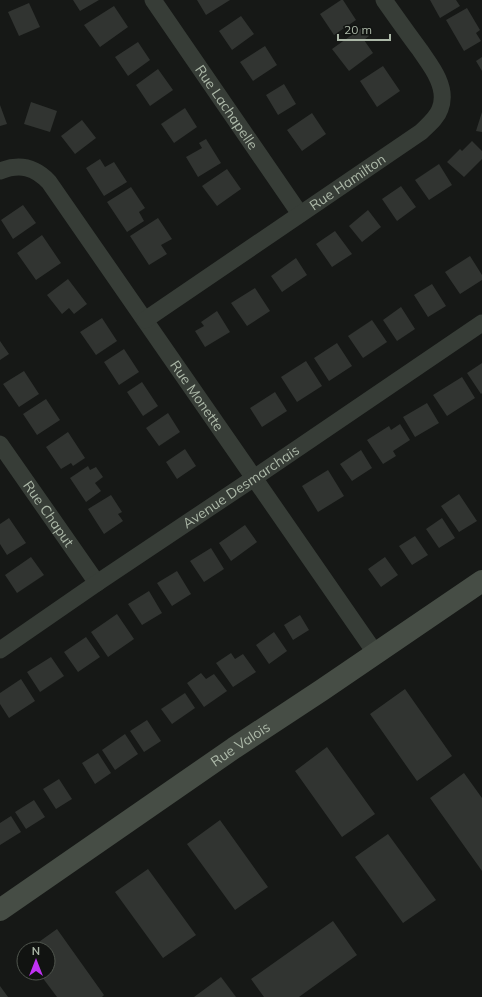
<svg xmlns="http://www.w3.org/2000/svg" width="482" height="997" viewBox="0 0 482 997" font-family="Mulish,sans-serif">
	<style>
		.building { fill: #313431 }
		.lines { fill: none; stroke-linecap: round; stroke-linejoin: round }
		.street { stroke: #373d37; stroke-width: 17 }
		.secondary { stroke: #464d45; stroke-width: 22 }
		.labels { text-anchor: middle; stroke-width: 3; stroke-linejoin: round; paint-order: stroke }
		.street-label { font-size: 14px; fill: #acb8a8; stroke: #111311 }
	</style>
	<rect width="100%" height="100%" fill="#161816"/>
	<!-- building -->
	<path class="building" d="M73,0H99L80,11Z
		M197,0H230L206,15Z
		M341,0H343L356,20L334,35L320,14Z
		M430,0H456L460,6L440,18Z
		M29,3L40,27L19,36L8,12Z
		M114,6L128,27L100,47L84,25Z
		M467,8L480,30L476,33L481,41L464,51L446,20Z
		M241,16L254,34L232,50L219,31Z
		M363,27L369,36L364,40L373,53L349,71L332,49Z
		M138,42L150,60L128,76L115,57Z
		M265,46L277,65L253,81L240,62Z
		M482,57V71L476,61Z
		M383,66L400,91L377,107L360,81Z
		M158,69L173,90L150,106L136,85Z
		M284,84L296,104L278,115L266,95Z
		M31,102L57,111L50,132L24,124Z
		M0,105L7,124L0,126Z
		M185,108L197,127L174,143L161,124Z
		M482,112V132L476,131Z
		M312,113L326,134L302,151L287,130Z
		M82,120L96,138L75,154L61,136Z
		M206,139L221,163L198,177L186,157L202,148L199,143Z
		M472,141L482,151V159L464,177L447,162L460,149L462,151Z
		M100,159L105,167L114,162L127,182L104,196L86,168Z
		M439,164L452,185L429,200L415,180Z
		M227,169L241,189L217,206L202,186Z
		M401,186L416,207L397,221L382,199Z
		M131,187L145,208L139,212L144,221L127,232L107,202Z
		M23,205L36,223L13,239L1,220Z
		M368,210L381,227L362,242L349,226Z
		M158,218L172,239L161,245L167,254L149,265L130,236Z
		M335,231L352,254L332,267L316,244Z
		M42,235L61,263L36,280L17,253Z
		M470,256L482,275V280L460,294L445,272Z
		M296,258L307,275L282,292L271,276Z
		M68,279L87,304L74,314L69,308L62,314L47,295Z
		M432,284L446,306L428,317L414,295Z
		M255,288L270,311L247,326L231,303Z
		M401,307L415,329L397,341L383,320Z
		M217,311L230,332L205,347L195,331L204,326L201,322Z
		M102,318L117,341L96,355L80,332Z
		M372,320L387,342L363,358L348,336Z
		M0,341L9,354L0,360Z
		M337,343L352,366L329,381L314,358Z
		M124,349L139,372L119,385L104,362Z
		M306,361L322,386L297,402L281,377Z
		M482,363V393L481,394L467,373Z
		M24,371L39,394L19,407L3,384Z
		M462,377L475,398L447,416L433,395Z
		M142,382L158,406L143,416L127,392Z
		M275,392L287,411L262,427L250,408Z
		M46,399L60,420L37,435L23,414Z
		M427,403L439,423L415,437L403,417Z
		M168,413L180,432L159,446L146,428Z
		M400,424L410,440L393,451L396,456L383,464L367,440L389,426L391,430Z
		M68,432L85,458L73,466L71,463L61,469L46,447Z
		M185,449L196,466L177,479L166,462Z
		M361,450L372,468L352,481L340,464Z
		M88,466L90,470L96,467L103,477L95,483L101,491L86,502L70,478Z
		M328,470L344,496L318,512L302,486Z
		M459,494L477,521L459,532L441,506Z
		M111,495L122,512L118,514L123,521L104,534L88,509Z
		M9,518L26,543L7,555L0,544V524Z
		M442,518L455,538L439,548L426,529Z
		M245,525L257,542L231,561L219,543Z
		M415,536L428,555L412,565L399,546Z
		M211,548L224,569L204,582L190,561Z
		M31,557L44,575L17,593L5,575Z
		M385,557L398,575L381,587L368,569Z
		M177,571L191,594L172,606L157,583Z
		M149,591L162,613L142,625L128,604Z
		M117,614L134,639L108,657L91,632Z
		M300,615L309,630L293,640L284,625Z
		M274,632L287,651L269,664L256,645Z
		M86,637L100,657L78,672L64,652Z
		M231,653L235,659L243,654L256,672L233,687L216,663Z
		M51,657L64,676L40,692L27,672Z
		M201,673L206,679L214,674L227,691L204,707L187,683Z
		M21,679L35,701L9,718L0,704V693Z
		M405,689L452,756L417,781L370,714Z
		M185,693L195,708L172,724L161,709Z
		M147,720L161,741L144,752L130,731Z
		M125,734L138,754L115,770L102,750Z
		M327,747L375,814L342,837L295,771Z
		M98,753L111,773L95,784L82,763Z
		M464,773L482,798V871L430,798Z
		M59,779L72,799L56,809L43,789Z
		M34,800L45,817L26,829L15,812Z
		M11,816L21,832L0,845V823Z
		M220,820L268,887L235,910L187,844Z
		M388,834L436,900L403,923L355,857Z
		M148,869L196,935L163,958L115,892Z
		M333,921L357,955L299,997H264L251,979Z
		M57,929L104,995L102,997H57L39,973H48V949H29Z
		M221,977L236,997H194Z
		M0,986L8,997H0Z"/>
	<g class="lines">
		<!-- street -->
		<g class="street">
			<path id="s1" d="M153,0L300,214"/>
			<path id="s2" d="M0,171C20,163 35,167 49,182L376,654"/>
			<path id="s3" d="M145,320L421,132C428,125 437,118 440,109C444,99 442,88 438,79C434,69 426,59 420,50C408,34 396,17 384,0"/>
			<path id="s4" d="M0,444L97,583"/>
			<path id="s5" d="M0,650L97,583L254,478L482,323"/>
		</g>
		<!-- secondary -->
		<path class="secondary" id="s6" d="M0,910L234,748L322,690L482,581"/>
	</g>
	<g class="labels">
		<!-- street labels -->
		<g class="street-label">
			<text dy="5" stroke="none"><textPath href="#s1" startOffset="130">Rue Lachapelle</textPath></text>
			<text dy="5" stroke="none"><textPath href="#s3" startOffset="245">Rue Hamilton</textPath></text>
			<text dy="5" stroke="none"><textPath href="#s2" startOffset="314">Rue Monette</textPath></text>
			<text dy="5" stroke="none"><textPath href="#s5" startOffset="291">Avenue Desmarchais</textPath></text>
			<text dy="5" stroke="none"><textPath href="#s4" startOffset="85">Rue Chaput</textPath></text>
			<text dy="5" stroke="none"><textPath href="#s6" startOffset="292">Rue Valois</textPath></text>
		</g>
	</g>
	<!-- north arrow -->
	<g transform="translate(36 961)"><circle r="19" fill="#111311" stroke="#4f554d"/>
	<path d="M0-3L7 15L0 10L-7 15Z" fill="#c032f4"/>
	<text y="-6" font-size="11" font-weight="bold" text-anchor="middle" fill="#acb8a8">N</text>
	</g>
	<!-- scale -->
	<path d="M338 34v6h52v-6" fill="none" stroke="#acb8a8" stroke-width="2"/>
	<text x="344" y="34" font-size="12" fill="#acb8a8" stroke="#111311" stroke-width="3" paint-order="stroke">20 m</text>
</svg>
